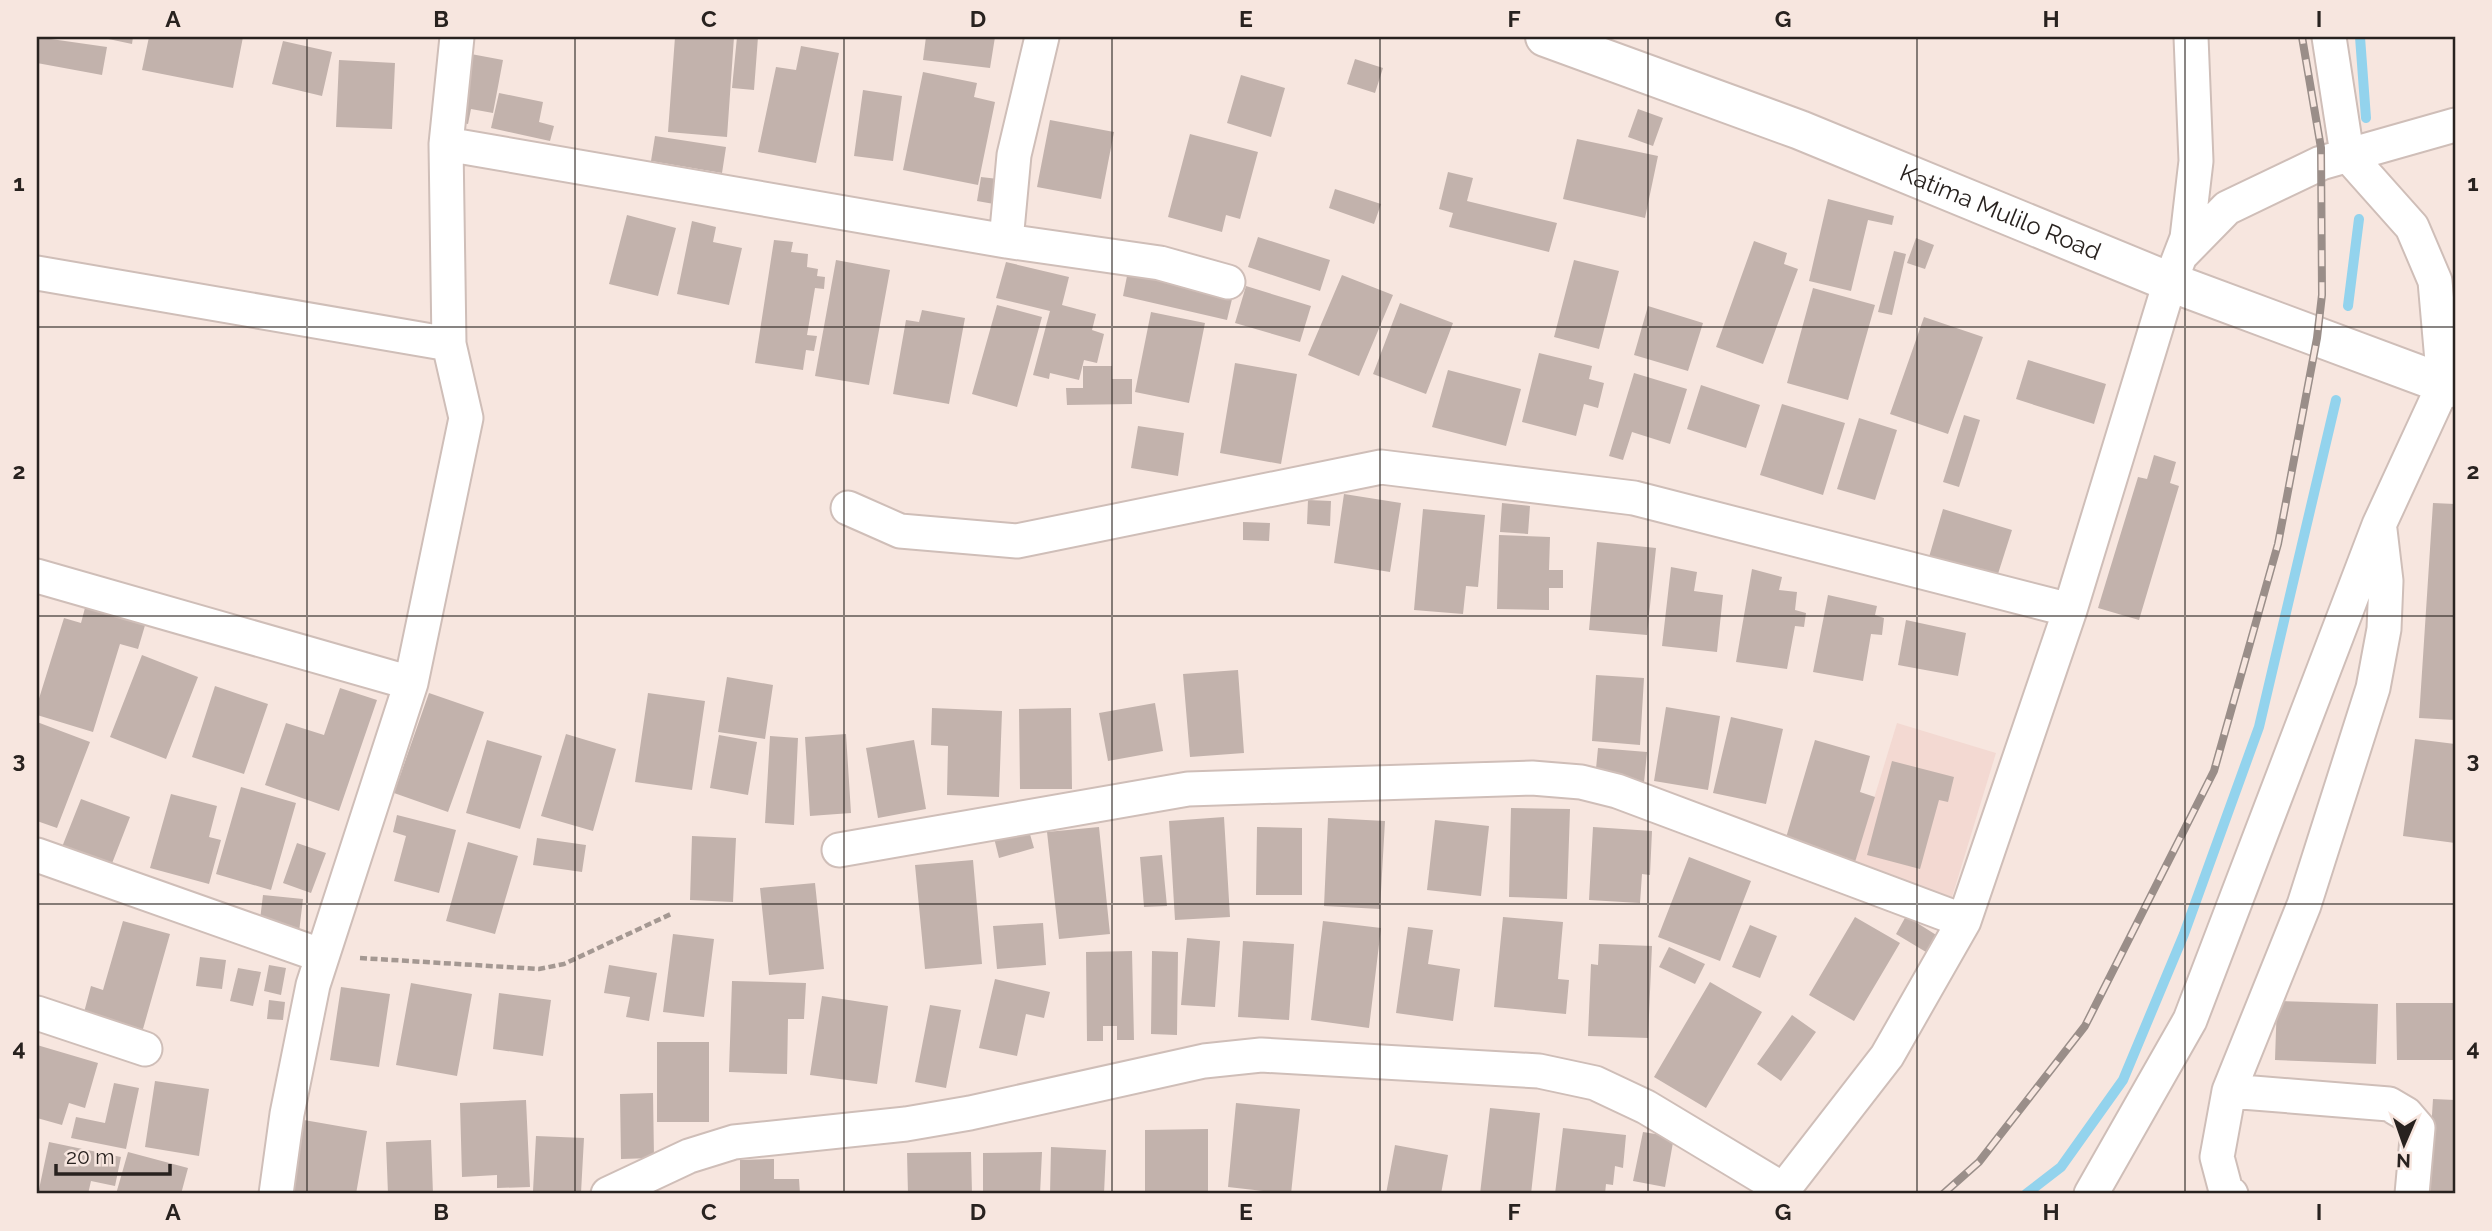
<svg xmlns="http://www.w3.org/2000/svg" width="2492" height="1231" viewBox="0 0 2492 1231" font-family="Raleway,sans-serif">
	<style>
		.education { fill: #f3d9d2 }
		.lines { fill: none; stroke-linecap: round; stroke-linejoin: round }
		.stream { stroke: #93d3ed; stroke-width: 10 }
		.building { fill: #c2b2ac }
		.minor-casing { stroke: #cfbeb8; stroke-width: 37 }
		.secondary-casing { stroke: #cfbeb8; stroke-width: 42 }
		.path { stroke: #a49892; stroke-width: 4.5; stroke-dasharray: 7 3.5; stroke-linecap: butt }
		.minor { stroke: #fff; stroke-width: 33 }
		.secondary { stroke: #fff; stroke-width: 38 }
		.rail-casing { stroke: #9a8e89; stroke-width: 8 }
		.rail { stroke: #f7e6df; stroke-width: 5; stroke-dasharray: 16; stroke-linecap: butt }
		.grid { fill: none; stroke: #28221f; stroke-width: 2; stroke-opacity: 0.55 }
		.labels { text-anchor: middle; stroke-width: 5; stroke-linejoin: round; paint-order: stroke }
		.street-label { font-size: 24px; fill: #28221f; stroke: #f7e6df }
		.neatline { fill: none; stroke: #28221f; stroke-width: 2.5 }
		.grid-label { font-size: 23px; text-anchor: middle; font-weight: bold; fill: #28221f }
	</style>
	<rect width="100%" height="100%" fill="#f7e6df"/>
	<!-- education -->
	<path class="education" d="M1897,723L1996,753L1952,897L1853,867Z"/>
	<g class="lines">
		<!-- stream -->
		<path class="stream" d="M2360,37L2366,118
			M2348,306L2359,219
			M2026,1194L2061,1167L2123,1080L2184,934L2259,727L2336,400"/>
	</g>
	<!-- building -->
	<path class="building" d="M37,37L107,47L102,75L37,63Z
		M99,37H133L132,44Z
		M149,37H243L233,88L142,70Z
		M675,37H734L727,137L668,132Z
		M737,37H758L754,90L732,88Z
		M926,37H995L990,68L923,60Z
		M283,41L332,52L322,96L272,84Z
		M801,46L839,53L816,163L758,152L776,67L796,70Z
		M471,54L503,60L493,113L471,109L468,124L455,121Z
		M1355,59L1383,68L1375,93L1347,84Z
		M339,60L395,63L392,129L336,127Z
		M923,72L977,83L974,97L995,102L978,185L903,170Z
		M1241,75L1285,88L1271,137L1227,123Z
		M863,90L902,96L893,161L854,156Z
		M499,93L543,102L539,122L554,126L550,141L491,128Z
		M1638,109L1663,118L1653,146L1628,137Z
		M1050,120L1114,132L1101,199L1037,187Z
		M1190,134L1258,152L1240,219L1226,215L1222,232L1168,217Z
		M655,136L726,147L722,173L651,161Z
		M1577,139L1658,156L1645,218L1563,199Z
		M1448,172L1473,178L1467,201L1557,223L1549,252L1449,227L1453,213L1439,209Z
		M981,177L998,179L994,204L977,201Z
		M1335,189L1381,204L1374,224L1329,208Z
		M1828,199L1894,216L1892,225L1868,220L1851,291L1809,281Z
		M627,215L676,228L658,296L609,284Z
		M692,221L716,227L713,242L742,248L729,305L677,294Z
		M1258,237L1330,260L1320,291L1248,267Z
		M1916,238L1934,245L1925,269L1907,263Z
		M774,240L793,242L791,252L808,254L807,267L818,269L817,276L825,277L824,289L815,288L807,335L817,336L814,351L806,350L803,370L755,363Z
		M1754,241L1787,253L1784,264L1798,269L1763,364L1716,347Z
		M1894,251L1906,254L1892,315L1878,312Z
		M836,260L890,270L869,385L815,376Z
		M1574,260L1619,271L1599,349L1554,337Z
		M1006,262L1069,277L1062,305L1096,314L1092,330L1104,334L1097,363L1084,360L1079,380L1050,373L1049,379L1033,375L1050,311L996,298Z
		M1128,271L1233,295L1227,320L1123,296Z
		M1342,275L1393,295L1359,376L1308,355Z
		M1246,286L1311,306L1300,342L1235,323Z
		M1813,288L1875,305L1848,400L1787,383Z
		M1400,303L1453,323L1426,394L1373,374Z
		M997,305L1042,317L1017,407L972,394Z
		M1648,306L1703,323L1688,371L1634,355Z
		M922,310L965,318L949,404L893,394L906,320L919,322Z
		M1151,312L1205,323L1189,403L1135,392Z
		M1924,317L1983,337L1948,434L1890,414Z
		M1539,353L1592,366L1589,379L1604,383L1598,408L1584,404L1576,436L1522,422Z
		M2028,360L2106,384L2094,424L2016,399Z
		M1235,363L1297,374L1281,464L1220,453Z
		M1083,366H1112V379H1132V404L1067,405L1066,388H1083Z
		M1448,370L1521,389L1506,446L1432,427Z
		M1634,373L1687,389L1670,444L1632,432L1623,460L1609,456Z
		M1701,385L1760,405L1746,448L1687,429Z
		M1782,404L1845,423L1823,495L1760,475Z
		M1964,415L1980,420L1959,487L1943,482Z
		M1859,418L1897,430L1875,500L1837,489Z
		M1138,426L1184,433L1178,476L1131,468Z
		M2154,455L2176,462L2170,483L2179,486L2139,620L2098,608L2138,477L2147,479Z
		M1344,494L1401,503L1390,572L1334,563Z
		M1308,500L1331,501L1330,526L1307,524Z
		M1502,503L1530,506L1528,534L1500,532Z
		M2433,503L2455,504V720L2419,718Z
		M1423,509L1485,515L1478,587L1466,586L1463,614L1414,610Z
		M1943,509L2012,530L1997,577L1929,557Z
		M1243,522L1270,523L1269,541L1243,540Z
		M1499,535L1550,537L1549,570H1563V588H1549V610L1497,609Z
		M1597,542L1656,548L1647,635L1589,630Z
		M1671,567L1697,572L1694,591L1723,595L1717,652L1662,646Z
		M1752,569L1782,577L1779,590L1797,592L1795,610L1806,613L1804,627L1795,626L1787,669L1736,662Z
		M1828,595L1877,606L1875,615L1884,618L1882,635L1871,634L1863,681L1813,672Z
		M86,604L146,622L138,649L120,644L93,732L37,715V705L64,618L81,623Z
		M1906,620L1966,633L1958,676L1898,665Z
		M142,655L198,677L166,759L110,737Z
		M1238,670L1244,753L1190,757L1183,674Z
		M1596,675L1644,678L1640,745L1592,741Z
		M727,677L773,685L765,739L718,732Z
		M215,686L268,704L244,774L192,757Z
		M340,688L377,700L339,811L265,785L286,723L324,735Z
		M429,693L484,712L448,812L394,793Z
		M648,693L705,701L692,790L635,782Z
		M1155,703L1163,751L1108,761L1099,713Z
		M1666,707L1720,716L1708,790L1654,781Z
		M932,708L1002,711L999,797L947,795L948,746L931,745Z
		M1071,708L1072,789H1020L1019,709Z
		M1731,717L1783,729L1766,804L1713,793Z
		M37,722L90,742L57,828L37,821Z
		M566,734L616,749L593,831L541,816Z
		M846,734L851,813L810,816L805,737Z
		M719,735L757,742L748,795L710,788Z
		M770,736L798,738L794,825L765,823Z
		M2415,739L2455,744V843L2403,836Z
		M487,740L542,756L520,829L466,813Z
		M914,740L926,809L878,818L866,748Z
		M1815,740L1870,756L1860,792L1875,797L1855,862L1785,841Z
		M1598,748L1647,752L1644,783L1595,779Z
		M1892,761L1954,777L1948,802L1939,800L1920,869L1867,855Z
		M241,787L296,803L271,890L216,874Z
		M171,794L217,806L209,837L221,840L209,884L150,868Z
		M81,799L130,817L111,866L62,847Z
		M1511,808L1570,809L1567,899L1509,897Z
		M397,815L456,830L439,893L394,881L406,836L393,832Z
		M1224,817L1230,917L1175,920L1169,821Z
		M1328,818L1385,821L1380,909L1324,906Z
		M1435,820L1489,826L1481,896L1427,890Z
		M1027,824L1034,848L999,858L993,834Z
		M1099,827L1110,934L1059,939L1047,832Z
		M1257,827L1302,828V895H1256Z
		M1593,827L1652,831L1650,875L1642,874L1640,903L1589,900Z
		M692,836L736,838L733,902L690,900Z
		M537,838L586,845L582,872L533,865Z
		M468,842L518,856L495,934L446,921Z
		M297,843L326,853L311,893L283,883Z
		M1162,855L1167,906L1144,907L1140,857Z
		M1689,857L1751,881L1720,961L1658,937Z
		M973,860L982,964L925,969L915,865Z
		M815,883L824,969L769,975L760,888Z
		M263,895L303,899L299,932L259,928Z
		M1906,916L1941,938L1931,955L1896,934Z
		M1503,917L1563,922L1558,979L1569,980L1566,1014L1494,1007Z
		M1855,917L1900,943L1854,1021L1809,995Z
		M123,921L170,934L141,1036L82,1020L91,986L103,990Z
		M1323,921L1381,928L1369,1028L1311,1020Z
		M1043,923L1046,965L997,969L993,926Z
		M1750,925L1777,936L1760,978L1732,967Z
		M1408,927L1433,930L1428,964L1460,969L1453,1021L1396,1013Z
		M673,934L714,939L704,1017L663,1012Z
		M1187,938L1220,941L1215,1007L1181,1005Z
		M1243,941L1294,944L1289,1020L1238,1017Z
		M1599,944L1652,946L1648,1038L1588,1036L1591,964L1598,965Z
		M1669,947L1705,964L1695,984L1659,967Z
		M1132,951L1134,1040H1117V1026H1103V1041H1087L1086,952Z
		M1152,951L1178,952L1177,1035L1151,1034Z
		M200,957L226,960L222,989L196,986Z
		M269,965L286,968L281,995L264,991Z
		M609,965L657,973L649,1021L626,1017L630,997L604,993Z
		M238,968L261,972L253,1006L230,1001Z
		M995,979L1050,992L1044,1018L1026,1014L1017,1056L979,1048Z
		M732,981L806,983L804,1019H788L787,1074L729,1072Z
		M1710,982L1762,1012L1706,1108L1654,1077Z
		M411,983L472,994L457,1076L396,1065Z
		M341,987L390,994L379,1067L330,1060Z
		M499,993L551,1000L543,1056L493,1049Z
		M822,996L888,1006L877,1084L810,1075Z
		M269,1000L285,1002L283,1020L267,1019Z
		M2277,1001L2378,1004L2376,1064L2275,1060Z
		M2396,1003H2455V1060H2397Z
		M930,1005L961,1010L946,1088L915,1082Z
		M1792,1015L1816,1032L1781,1081L1757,1064Z
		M657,1042H709V1122H657Z
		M37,1045L98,1063L85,1108L69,1103L62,1125L37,1118Z
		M155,1081L209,1089L199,1156L145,1147Z
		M114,1083L139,1088L126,1149L71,1138L76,1117L105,1123Z
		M653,1093L654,1158L621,1159L620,1094Z
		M2433,1099L2455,1100V1194H2427Z
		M526,1100L530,1187L497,1188V1175L462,1177L460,1103Z
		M1236,1103L1300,1109L1291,1194L1228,1187Z
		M1490,1108L1540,1113L1531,1194H1480Z
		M304,1120L367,1131L356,1194H292Z
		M1563,1128L1626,1135L1623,1168L1615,1166L1613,1185L1606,1184L1605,1194H1555Z
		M1208,1129V1194H1145V1130Z
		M1643,1132L1674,1137L1665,1187L1633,1181Z
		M536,1136L584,1138L581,1193L533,1191Z
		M431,1140L433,1194H388L386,1142Z
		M49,1142L121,1157L115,1186L91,1181L88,1194H38Z
		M1395,1145L1448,1155L1441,1194H1386Z
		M1051,1147L1106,1150L1104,1194H1050Z
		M128,1152L188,1168L181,1194H116Z
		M971,1152L972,1194H908L907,1153Z
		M1042,1152L1040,1194H983V1153Z
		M774,1159V1179H799L800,1194H740V1160Z"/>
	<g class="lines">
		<defs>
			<path id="minor" d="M446,144L1006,241L1160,263L1228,282
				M1006,241L1014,155L1042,37
				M2180,256L2227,208L2321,163L2455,125
				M37,273L449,344
				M848,508L900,531L1017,541L1381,467L1634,498L2070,610
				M37,576L411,683
				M839,850L1188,789L1532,778L1581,782L1617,791L1964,921
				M37,855L320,955
				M37,1013L145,1049
				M2229,1091L2304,905L2373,688L2384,629L2386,581L2380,530
				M276,1194L287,1114L313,985L411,683L466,418L449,344L446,144L457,37
				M608,1194L689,1156L734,1142L906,1124L970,1113L1204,1061L1261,1055L1539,1071L1595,1083L1646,1107L1784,1190
				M1780,1194L1887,1056L1964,921L2070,610L2170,282L2187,238L2196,161L2191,37
				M2091,1194L2190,1020L2379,525L2444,384L2435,281L2412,227L2347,154L2329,37
				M2231,1194L2226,1191L2217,1157L2229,1091L2389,1104L2406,1114L2418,1128L2412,1194"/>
			<g id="secondary">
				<path id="s1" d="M1545,37L1800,130L2170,282L2455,388"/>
			</g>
		</defs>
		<!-- minor casing -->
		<use href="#minor" class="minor-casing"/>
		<!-- secondary casing -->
		<use href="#secondary" class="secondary-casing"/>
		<!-- path -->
		<path class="path" d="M360,958L539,969L564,964L671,914"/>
		<!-- minor -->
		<use href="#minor" class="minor"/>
		<!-- secondary -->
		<use href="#secondary" class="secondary"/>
		<defs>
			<path id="rail" d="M1943,1194L1979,1162L2085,1026L2214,771L2278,544L2317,338L2322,295L2321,148L2302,37"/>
		</defs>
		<!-- rail casing -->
		<use href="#rail" class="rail-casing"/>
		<!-- rail -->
		<use href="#rail" class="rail"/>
	</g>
	<!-- grid -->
	<path class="grid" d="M307,37V1194M575,37V1194M844,37V1194M1112,37V1194M1380,37V1194M1648,37V1194M1917,37V1194M2185,37V1194M37,327H2455M37,616H2455M37,904H2455"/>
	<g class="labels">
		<!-- street labels -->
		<g class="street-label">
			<text dy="8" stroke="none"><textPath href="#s1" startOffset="488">Katima Mulilo Road</textPath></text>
		</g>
	</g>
	<!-- border -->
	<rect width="2492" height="1231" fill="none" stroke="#f7e6df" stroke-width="77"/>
	<!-- north arrow -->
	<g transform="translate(2404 1144) rotate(182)" stroke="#f7e6df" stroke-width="5" paint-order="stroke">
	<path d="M0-5L12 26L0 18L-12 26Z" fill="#28221f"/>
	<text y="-10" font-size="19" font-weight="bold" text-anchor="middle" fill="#28221f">N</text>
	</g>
	<!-- scale -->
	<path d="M56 1164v10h114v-10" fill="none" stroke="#28221f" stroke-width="3.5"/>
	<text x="66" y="1164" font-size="21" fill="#28221f" stroke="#f7e6df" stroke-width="5" paint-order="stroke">20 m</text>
	<rect x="38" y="38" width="2416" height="1154" class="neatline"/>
	<g class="grid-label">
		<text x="173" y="27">A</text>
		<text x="441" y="27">B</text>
		<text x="709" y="27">C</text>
		<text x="978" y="27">D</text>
		<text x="1246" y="27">E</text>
		<text x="1514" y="27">F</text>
		<text x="1783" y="27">G</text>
		<text x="2051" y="27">H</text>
		<text x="2319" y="27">I</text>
		<text x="19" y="191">1</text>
		<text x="2473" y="191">1</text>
		<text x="19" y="479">2</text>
		<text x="2473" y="479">2</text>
		<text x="19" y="768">3</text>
		<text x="2473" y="768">3</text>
		<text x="19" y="1056">4</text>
		<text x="2473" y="1056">4</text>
		<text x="173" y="1220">A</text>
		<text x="441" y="1220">B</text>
		<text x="709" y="1220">C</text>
		<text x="978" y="1220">D</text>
		<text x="1246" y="1220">E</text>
		<text x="1514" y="1220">F</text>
		<text x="1783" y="1220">G</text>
		<text x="2051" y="1220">H</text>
		<text x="2319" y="1220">I</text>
	</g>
</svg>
